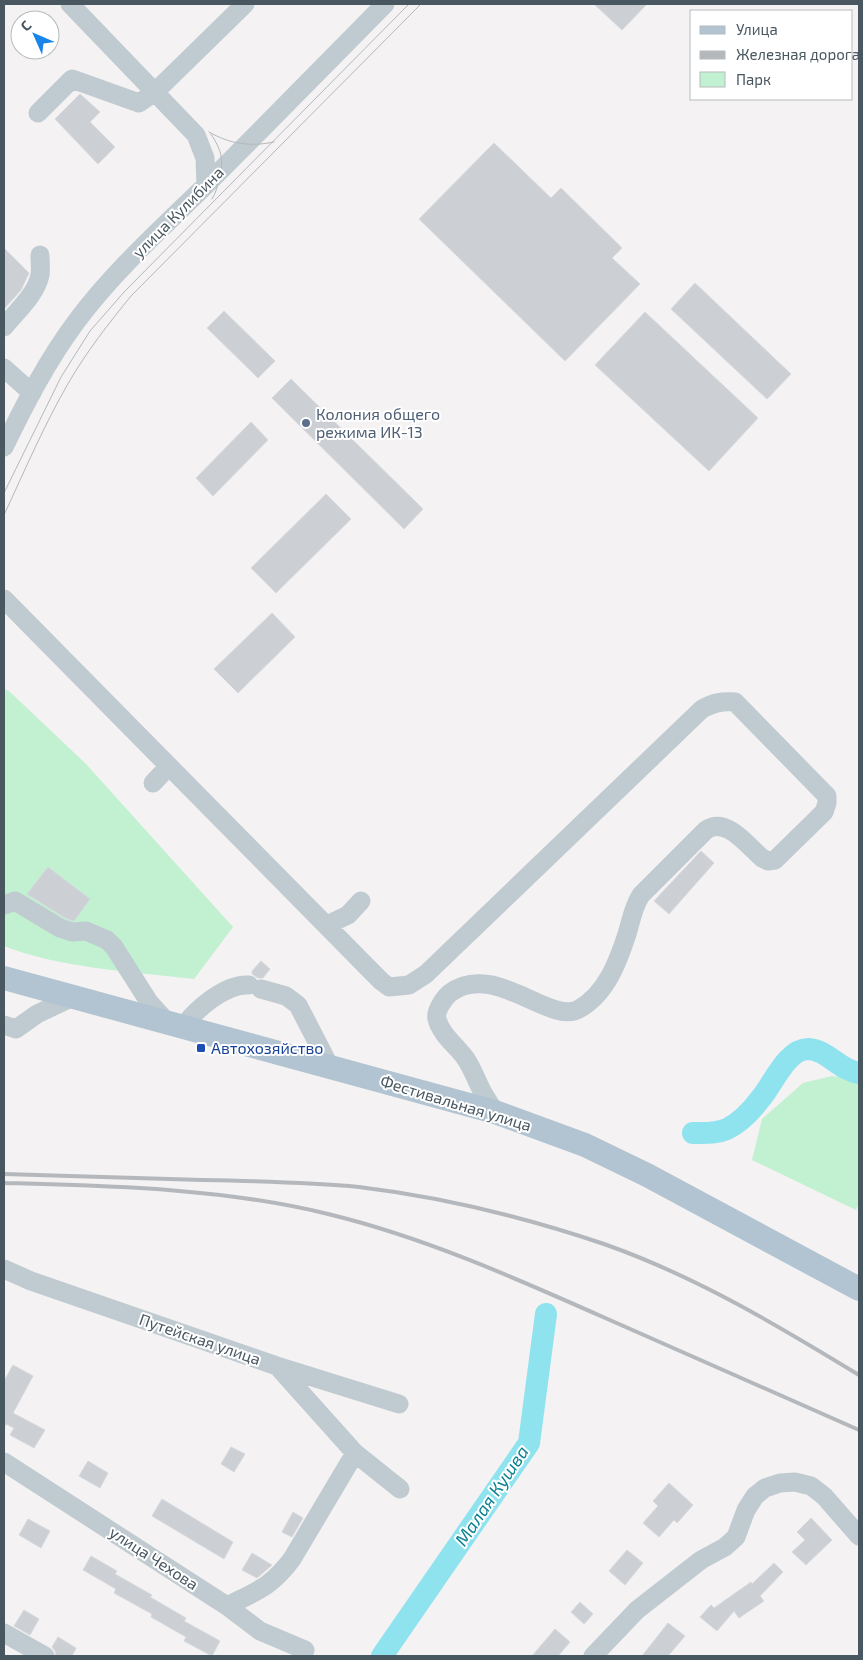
<svg xmlns="http://www.w3.org/2000/svg" width="863" height="1660" viewBox="0 0 863 1660" font-family="'Exo 2',sans-serif">
	<style>
		.green { fill: #c1f1d0 }
		.lines { fill: none; stroke-linecap: round; stroke-linejoin: round }
		.river { stroke: #8ee3ef; stroke-width: 22 }
		.building { fill: #ccd0d4; stroke: #d6d9dd }
		.minor { stroke: #c0cbd1; stroke-width: 19 }
		.major { stroke: #b2c4d1; stroke-width: 24 }
		.tram { stroke: #b4b8bc; stroke-width: 1 }
		.rail { stroke: #b4b8bc; stroke-width: 4 }
		.service-dot { fill: #5c6f8a; stroke: #fff; stroke-width: 2 }
		.transit-dot { fill: #1a4fb4; stroke: #fff; stroke-width: 2 }
		.labels { text-anchor: middle; stroke-width: 4; stroke-linejoin: round; paint-order: stroke }
		.street-label { font-size: 16px; fill: #495760; stroke: #fff }
		.service-label { font-size: 16px; fill: #4e5e75; stroke: #fff; text-anchor: start }
		.transit-label { font-size: 16px; fill: #164399; stroke: #fff; text-anchor: start }
		.water-label { font-size: 18px; font-style: italic; fill: #0b8293; stroke: #fff }
	</style>
	<rect width="100%" height="100%" fill="#f4f2f2"/>
	<!-- green -->
	<path class="green" d="M4,689L9,691L86,764L233,927L194,979C135,972 59,968 4,946Z
		M832,1076L859,1079V1203L856,1210L752,1160L762,1119L803,1083Z"/>
	<g class="lines">
		<!-- river -->
		<path class="river" d="M693,1133C704,1133 716,1134 727,1129C741,1122 752,1110 761,1098C773,1084 787,1049 808,1049C828,1050 839,1070 859,1073
			M382,1656L529,1443L546,1314"/>
	</g>
	<!-- building -->
	<path class="building" d="M594,4H647L622,30Z
		M80,94L100,112L90,122L115,147L98,164L55,119Z
		M494,143L551,198L561,188L622,248L612,258L640,284L565,361L419,219Z
		M4,248L29,273L21,290L4,309Z
		M695,283L791,374L767,399L671,309Z
		M224,311L275,361L258,378L207,328Z
		M645,312L758,418L709,471L595,365Z
		M291,379L423,509L404,529L272,398Z
		M251,422L268,440L213,496L196,478Z
		M326,494L351,519L276,593L251,568Z
		M272,613L295,637L238,693L214,669Z
		M701,851L714,863L669,914L654,901Z
		M48,867L90,899L74,921L65,918L27,894Z
		M261,961L270,969L263,978H258L252,974V971Z
		M13,1365L33,1376L13,1413L45,1430L34,1448L10,1435L14,1428L6,1424L4,1428V1381Z
		M231,1447L245,1454L234,1472L221,1464Z
		M88,1461L108,1473L100,1488L79,1476Z
		M669,1483L693,1505L677,1523L674,1520L659,1537L643,1523L658,1506L653,1501Z
		M162,1499L233,1542L224,1559L152,1516Z
		M293,1512L303,1518L292,1537L282,1532Z
		M811,1518L832,1540L806,1565L792,1552L805,1540L797,1532Z
		M28,1519L50,1531L41,1548L19,1535Z
		M627,1550L643,1563L625,1585L609,1571Z
		M252,1553L272,1565L257,1578L242,1570Z
		M91,1556L117,1571L115,1574L152,1595L150,1597L186,1618L184,1621L220,1641L212,1656L184,1641L186,1637L151,1617L152,1614L114,1593L116,1589L83,1570Z
		M774,1563L783,1572L760,1596L764,1601L739,1618L734,1611L717,1631L700,1617L711,1605L714,1608L751,1582L752,1584Z
		M580,1602L593,1614L584,1624L571,1612Z
		M24,1610L39,1619L30,1635L14,1626Z
		M668,1623L685,1636L668,1656H642Z
		M555,1629L570,1642L558,1656H532Z
		M58,1637L76,1648L72,1656H56L55,1651L52,1647Z"/>
	<g class="lines">
		<!-- minor -->
		<path class="minor" d="M70,4L196,135L205,158L206,185
			M38,113L72,79L139,103L155,92L245,4
			M4,327C16,312 36,295 40,275C41,269 40,262 40,255
			M4,368L32,393
			M4,447C25,404 47,361 76,322C114,271 161,229 206,185C266,125 326,64 385,4
			M4,599L381,981L389,987L409,985L426,974L702,709C713,703 721,701 735,702L827,796V803L824,812L775,860L768,861L762,858C747,845 726,816 706,830L641,895C633,907 631,921 627,934C618,962 606,994 579,1009C551,1026 493,960 450,993C444,998 435,1011 437,1019C441,1035 457,1046 466,1059C472,1068 476,1079 481,1089C485,1097 490,1104 495,1112
			M153,783L169,766
			M4,905L15,901L60,928L72,932L86,931L107,940L114,947L149,1002L168,1023
			M327,925L348,915L361,901
			M261,989L286,996L298,1005L329,1065
			M4,1025L16,1029L37,1014L73,997
			M183,1027C196,1009 226,983 249,985
			M4,1269L31,1281L277,1366L399,1404
			M355,1453L400,1489
			M4,1462L227,1606L260,1631L305,1650
			M227,1606C257,1591 271,1587 292,1559L355,1453L278,1367
			M4,1633L45,1656
			M593,1656L637,1610L701,1560L725,1547L736,1537L746,1510L755,1496L765,1488L780,1483L795,1482L811,1486L824,1496L859,1536"/>
		<!-- major -->
		<path class="major" d="M4,978L495,1112L585,1145L647,1175L859,1289"/>
		<!-- tram -->
		<path class="tram" d="M209,132C230,144 250,147 274,142
			M211,134C222,151 224,160 219,180C217,187 216,193 212,199
			M4,493L61,377L90,331L125,291L409,4
			M4,515C25,470 44,425 69,382C87,351 109,323 131,296L421,4"/>
		<!-- rail -->
		<path class="rail" d="M4,1174C70,1176 136,1178 202,1180C254,1181 307,1182 359,1187C442,1197 524,1217 604,1244C695,1276 777,1325 859,1375
			M4,1183C112,1186 222,1188 328,1214C423,1237 513,1277 603,1317C688,1355 774,1392 859,1430"/>
	</g>
	<!-- markers -->
	<circle class="service-dot" cx="306" cy="423" r="5"/>
	<rect class="transit-dot" x="196" y="1043" width="10" height="10" rx="2.5"/>
	<g class="labels">
		<!-- street labels -->
		<g class="street-label">
			<text transform="translate(178 212) rotate(-45)" y="6">улица Кулибина</text>
			<text transform="translate(456 1103) rotate(17)" y="6">Фестивальная улица</text>
			<text transform="translate(200 1339) rotate(19)" y="6">Путейская улица</text>
			<text transform="translate(154 1558) rotate(33)" y="6">улица Чехова</text>
		</g>
		<!-- service labels -->
		<g class="service-label">
			<text x="316" y="420">Колония общего<tspan x="316" dy="18">режима ИК-13</tspan></text>
		</g>
		<!-- transit labels -->
		<g class="transit-label">
			<text x="211" y="1054">Автохозяйство</text>
		</g>
		<!-- water labels -->
		<g class="water-label">
			<text transform="translate(492 1496) rotate(-56)" y="6">Малая Кушва</text>
		</g>
	</g>
	<!-- border -->
	<rect width="863" height="1660" fill="none" stroke="#495760" stroke-width="10"/>
	<!-- legend -->
	<rect x="690" y="10" width="162" height="90" fill="#ffffff" stroke="#b6bcbf"/>
	<rect x="700" y="26" width="25" height="8" fill="#b2c4d1" stroke="#b6bcbf"/>
	<text x="736" y="35" font-size="15" fill="#495760">Улица</text>
	<rect x="700" y="51" width="25" height="8" fill="#b4b8bc" stroke="#b6bcbf"/>
	<text x="736" y="60" font-size="15" fill="#495760">Железная дорога</text>
	<rect x="700" y="72" width="25" height="15" fill="#c1f1d0" stroke="#b6bcbf"/>
	<text x="736" y="85" font-size="15" fill="#495760">Парк</text>
	<!-- north arrow -->
	<g transform="translate(35 35) rotate(315)"><circle r="24" fill="#ffffff" stroke="#b6bcbf"/>
	<path d="M0-4L9 19L0 12L-9 19Z" fill="#1785ea"/>
	<text y="-8" font-size="14" font-weight="bold" text-anchor="middle" fill="#495760">С</text>
	</g>
</svg>
